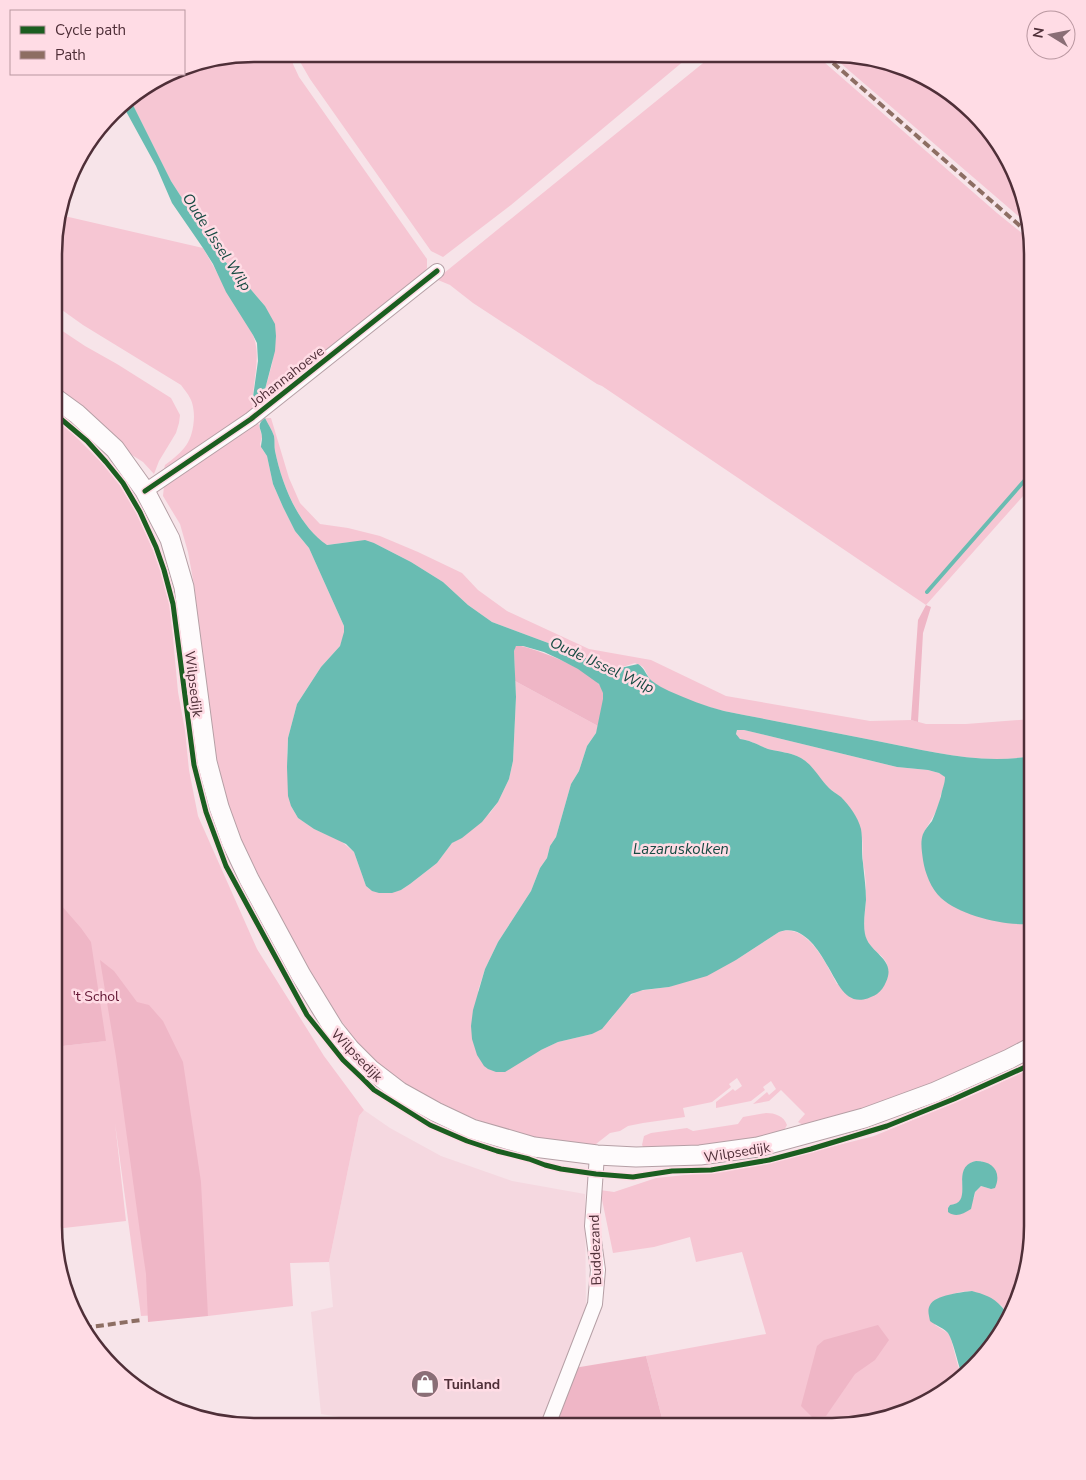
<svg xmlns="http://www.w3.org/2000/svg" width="1086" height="1480" viewBox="0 0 1086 1480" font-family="'Nunito Sans',sans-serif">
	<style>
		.built { fill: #f5d8e0 }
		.green { fill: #f6c6d3; fill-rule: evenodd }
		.forest { fill: #efb6c6 }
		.water { fill: #69bcb2 }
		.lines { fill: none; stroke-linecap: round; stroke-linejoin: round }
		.stream { stroke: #69bcb2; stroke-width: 4 }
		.street-casing { stroke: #b59fa5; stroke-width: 16 }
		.secondary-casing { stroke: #b59fa5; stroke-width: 21 }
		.street { stroke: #fefbfc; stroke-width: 14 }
		.secondary { stroke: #fefbfc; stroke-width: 19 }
		.quiet { stroke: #8d6e63; stroke-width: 4; stroke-dasharray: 8 4; stroke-linecap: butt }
		.cycleway-casing { stroke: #ffdce5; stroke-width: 8 }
		.cycleway { stroke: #1b5e20; stroke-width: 5 }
		.labels { text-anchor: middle; stroke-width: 5; stroke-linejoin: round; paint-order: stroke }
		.street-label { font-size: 14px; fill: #4f2f38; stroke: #ffdce5 }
		.park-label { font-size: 14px; fill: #621533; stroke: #ffdce5 }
		.poi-label { font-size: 14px; font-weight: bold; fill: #4f2f38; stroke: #ffdce5; text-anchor: start }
		.water-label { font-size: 15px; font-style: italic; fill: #164a42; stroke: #ffdce5 }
		.rim { fill: none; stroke: #4f2f38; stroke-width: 2.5 }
	</style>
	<rect width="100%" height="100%" fill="#f7e4e9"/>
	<!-- built -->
	<path class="built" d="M364,1110L390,1128L441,1156L512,1181L585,1194L586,1315L543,1425H352V1419L321,1414L311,1312L333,1307L329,1262L359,1116Z"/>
	<!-- green -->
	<path class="green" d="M255,54H291L293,64L299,77L427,259V268L421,277L251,414L163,473L165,465C184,451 193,442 194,417C194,411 193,403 190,398C188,394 184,389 181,385L83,325L55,305L56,228L60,215L203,248L253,335C261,355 254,376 253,397L256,399L263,397L272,364L276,336L265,306L235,271L219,256L171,181L130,99L174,74H184V68L190,65Z
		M299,54L691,55L511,205L443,257L431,251L310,79L299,60Z
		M713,55H816L997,213L1028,238L1032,254V486L926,605L602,386L597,384L473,303L450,285L438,280L433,282Z
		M831,55L858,56L908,69L953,95L1012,166L1024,221Z
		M55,326L85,346L117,364L171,398L180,415L179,423L176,433L159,461L154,474L143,462L124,450L55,390Z
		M265,418H271L289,478L300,503L320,524L348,528L380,536L418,552L462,573L478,590L507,611L589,649L651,660L726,696L870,721L911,720L926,724H966L1032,719V756C980,765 928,751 877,741C826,731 775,721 724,711C701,705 673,697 654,683C648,679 647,672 643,667C641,665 638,665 635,663L616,669L609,668L592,659L585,658L567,650L492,622L468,605L443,582L411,562L374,543L351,542L326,545C298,524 282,485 275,451C274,446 275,441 274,436C272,430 268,424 265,418Z
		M55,419L66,427L104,465L118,482L135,510L144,529L162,571L170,605L178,692L185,730L189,770L198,816L257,949L324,1056L364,1110L359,1116L329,1262L290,1263L293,1306L208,1316L207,1312L141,1316L115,1123L126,1221L55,1229L54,1047L105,1041L54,1043Z
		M256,420L259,425L262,437L260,444L262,449L267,456L273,484L283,507L295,531L309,548L313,557L344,626L345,632L340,646L321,667L297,704L288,738L287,753L291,806L298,818L304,822L314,829L341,841L354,852L366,886L372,891L401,890L410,884L437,863L452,843L490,813L498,802L509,779L513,761L516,697L515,681L598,726L596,733L587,746L579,771L571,784L556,837L550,846L547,858L540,868L531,891L498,942L485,969L478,991L541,1050L558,1042L592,1034L610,1020L624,1001L631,995L637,991L669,987L736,960L779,932C807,922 826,963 837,984H885C897,954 871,957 865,935C863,924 865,913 866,901C866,893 866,883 865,875C865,870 863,865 863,860C862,852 863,845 862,837C860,822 852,808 841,798C835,792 829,789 824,783C816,774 811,764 801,758C790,752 779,752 768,749C758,745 750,740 740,739L736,734L737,730L740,729L897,767L928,770L939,773L946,777L945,783L941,794L938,808L923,834L1021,924H1032V1039L903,1096L810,1129L798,1122L805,1114L781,1090L769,1101L753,1104L767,1092L769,1095L776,1089L771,1081L763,1087L765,1090L751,1101L716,1108V1102L733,1089L735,1091L742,1086L737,1078L729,1084L731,1087L712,1102L683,1108L685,1117L643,1123L628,1126L620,1131L610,1133L596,1144L594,1148L556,1143L490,1125L461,1113L423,1094L392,1075L368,1055L351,1035L329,1003L308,970L278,914L246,851L234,825L227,801L214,747L194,585L188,552L180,524L163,496L164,486Z
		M1032,1067V1239L1021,1290L1009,1315L1006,1313L1002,1306L972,1291L960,1292L937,1299L935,1325L948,1333L951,1339L958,1366L963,1377L920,1406L832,1426H664L646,1356L766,1334L742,1252L696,1262L690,1237L654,1247L613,1253L600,1190L614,1192L656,1178L723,1171L763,1164L874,1136L987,1089ZM976,1161H982L991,1189L981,1186L975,1192L974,1198L948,1208L950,1205C977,1203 948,1168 976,1161Z
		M766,1113C775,1113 784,1116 787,1125L782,1134L714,1147L644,1148L642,1145L644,1136L651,1133L687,1128L693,1131L738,1124L743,1117Z"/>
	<!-- forest -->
	<path class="forest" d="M926,605L931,607L923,633L918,722L911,720L918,620Z
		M517,645C536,649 599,671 603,692C605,702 600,716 598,726L515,681L514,651L515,647Z
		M54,897L81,928L91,942L106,1041L54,1047Z
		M100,960L114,971L137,1002L149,1005L163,1021L183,1062L201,1182L208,1316L148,1322L146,1274L142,1247L116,1057Z
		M878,1325L889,1340L875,1360L855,1374L826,1416L812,1417L801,1406L817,1346L824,1340Z
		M646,1356L664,1426L552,1425L574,1368Z"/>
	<!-- water -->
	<path class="water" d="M130,99L171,181L219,256L235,271L265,306L275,324L276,336L275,351L263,397L256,399L253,397L258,361L257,343L253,335L226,292L213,264L203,248L172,203L156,166L122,104Z
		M265,418C268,424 272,430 274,436C275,441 274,446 275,451C282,485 298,525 327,545L365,540L374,543L411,562L443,582L468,605L492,622L567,650L585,658L592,659L609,668L616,669L638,664C645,668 646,676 652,681C657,685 663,688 669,691C687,699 705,706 724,711C775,721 826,731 877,741C928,751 980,765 1032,756V924C1005,926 961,916 941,898C931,889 925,873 923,860C922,852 920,842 923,834C925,829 929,825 932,821C936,812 938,805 941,796C942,789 945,784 945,777L939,773L928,770L897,767L744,730H737L736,734L740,739C750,740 758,745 768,749C779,752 790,752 801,758C813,765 819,778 829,788C832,791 837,794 841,797C849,805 858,817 861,829C863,840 861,851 863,863C864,875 866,887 866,900C865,912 863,923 865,934C869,954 897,958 886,982C884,987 881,991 877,994C847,1012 839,984 827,965C817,947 801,924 779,932L736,960L707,976L669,987L643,990L631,994L602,1029L592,1034L558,1042L541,1050L505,1072H496L488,1069L484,1066L477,1055L472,1039L471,1026L473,1010L485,969L498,942L531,891L540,868L547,858L550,846L556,837L571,784L579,771L587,746L596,733L603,699V693L599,684L578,669L559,659L544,652L523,646H516L514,651L516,697L513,761L509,779L498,802L482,822L462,838L452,843L437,863L410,884L401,890L392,893H379L372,891L366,886L354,852L346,844L314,829L298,818L291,806L288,796L287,767L288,738L297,704L321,667L340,646L344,632V626L313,557L309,548L295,531L283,507L273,484L267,456L261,447C261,444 262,441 262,438C262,428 255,426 265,418Z
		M976,1161C993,1161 1002,1172 995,1188L991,1189L981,1186L975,1192L971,1209C963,1214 956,1218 948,1212V1208L950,1205C976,1203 948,1167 976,1161Z
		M972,1291C983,1294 993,1297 1001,1306C1004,1309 1005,1312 1009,1315L998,1337L963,1377C958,1366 953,1338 947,1332C942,1327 935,1325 930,1321C929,1315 927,1310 930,1305C935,1295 962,1292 972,1291Z"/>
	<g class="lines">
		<!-- stream -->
		<path class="stream" d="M927,592L1032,472"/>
		<defs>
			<path id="street" d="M145,491L251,419L437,271
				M548,1425L595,1304L598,1270L592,1226L597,1155"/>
			<path id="secondary" d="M55,398L77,414L115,449L145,491L170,539L184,587L207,762L219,807L232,843L249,879L301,975L334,1029L350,1049L370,1069L400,1092L436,1112L472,1129L534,1147L597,1155L636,1157L700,1155L758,1147L864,1118L935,1092L1009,1059L1032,1047"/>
		</defs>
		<!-- street casing -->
		<use href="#street" class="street-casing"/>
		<!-- secondary casing -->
		<use href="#secondary" class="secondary-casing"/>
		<!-- street -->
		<use href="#street" class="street"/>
		<!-- secondary -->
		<use href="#secondary" class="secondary"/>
		<!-- quiet -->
		<path class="quiet" d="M824,55L1027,232
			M84,1328L141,1320"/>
		<defs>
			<path id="cycleway" d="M55,414L87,441L106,462L123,483L140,512L156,547L164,570L173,604L194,765L206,812L226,866L307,1015L343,1060L362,1078L374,1090L430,1125L467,1141L497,1151L529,1159L545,1165L561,1169L596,1174L633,1177L672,1171L711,1170L769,1160L811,1149L887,1126L954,1099L1032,1064
				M145,491L251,419L437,271"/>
		</defs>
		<!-- cycleway casing -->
		<use href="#cycleway" class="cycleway-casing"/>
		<!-- cycleway -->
		<use href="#cycleway" class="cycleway"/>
	</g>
	<!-- icons -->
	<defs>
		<symbol id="shop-disc" viewBox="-11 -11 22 22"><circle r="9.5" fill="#8a6e76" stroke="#ffdce5"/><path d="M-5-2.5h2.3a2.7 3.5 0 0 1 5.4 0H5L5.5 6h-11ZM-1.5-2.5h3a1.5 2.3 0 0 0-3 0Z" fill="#fff"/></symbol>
	</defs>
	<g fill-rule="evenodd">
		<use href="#shop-disc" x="409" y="1368" width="32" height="32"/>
	</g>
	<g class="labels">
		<!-- street labels -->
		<g class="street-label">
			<text transform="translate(287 376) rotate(-38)" y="5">Johannahoeve</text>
			<text transform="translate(194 684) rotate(83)" y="5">Wilpsedijk</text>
			<text transform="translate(357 1055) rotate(46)" y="5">Wilpsedijk</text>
			<text transform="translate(737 1152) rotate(-9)" y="5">Wilpsedijk</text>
			<text transform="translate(595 1250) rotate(-92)" y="5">Buddezand</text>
		</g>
		<!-- park labels -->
		<g class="park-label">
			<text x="96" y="1001">'t Schol</text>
		</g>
		<!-- poi labels -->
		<g class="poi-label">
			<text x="444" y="1389">Tuinland</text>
		</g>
		<!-- water labels -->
		<g class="water-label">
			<text transform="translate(217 242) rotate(57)" y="5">Oude IJssel Wilp</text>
			<text transform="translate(602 665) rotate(25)" y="5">Oude IJssel Wilp</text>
			<text x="681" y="854">Lazaruskolken</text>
		</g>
	</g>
	<!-- crop -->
	<path d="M0 0H1086V1480H0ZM254 62H832A192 192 0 0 1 1024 254V1226A192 192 0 0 1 832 1418H254A192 192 0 0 1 62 1226V254A192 192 0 0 1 254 62Z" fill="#ffdce5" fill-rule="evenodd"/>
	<path class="rim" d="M254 62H832A192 192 0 0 1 1024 254V1226A192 192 0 0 1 832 1418H254A192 192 0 0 1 62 1226V254A192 192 0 0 1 254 62Z"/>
	<!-- legend -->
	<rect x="10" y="10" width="175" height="65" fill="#ffdce5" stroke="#b997a0"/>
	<rect x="20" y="26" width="25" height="8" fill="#1b5e20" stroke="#b997a0"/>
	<text x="55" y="35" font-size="15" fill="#4f2f38">Cycle path</text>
	<rect x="20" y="51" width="25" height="8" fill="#8d6e63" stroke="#b997a0"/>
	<text x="55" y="60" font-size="15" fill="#4f2f38">Path</text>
	<!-- north arrow -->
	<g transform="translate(1051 35) rotate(280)"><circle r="24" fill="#ffdce5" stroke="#b997a0"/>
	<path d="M0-4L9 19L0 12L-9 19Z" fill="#8a6e76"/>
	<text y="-8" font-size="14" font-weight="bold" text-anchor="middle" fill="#4f2f38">N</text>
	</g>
</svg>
